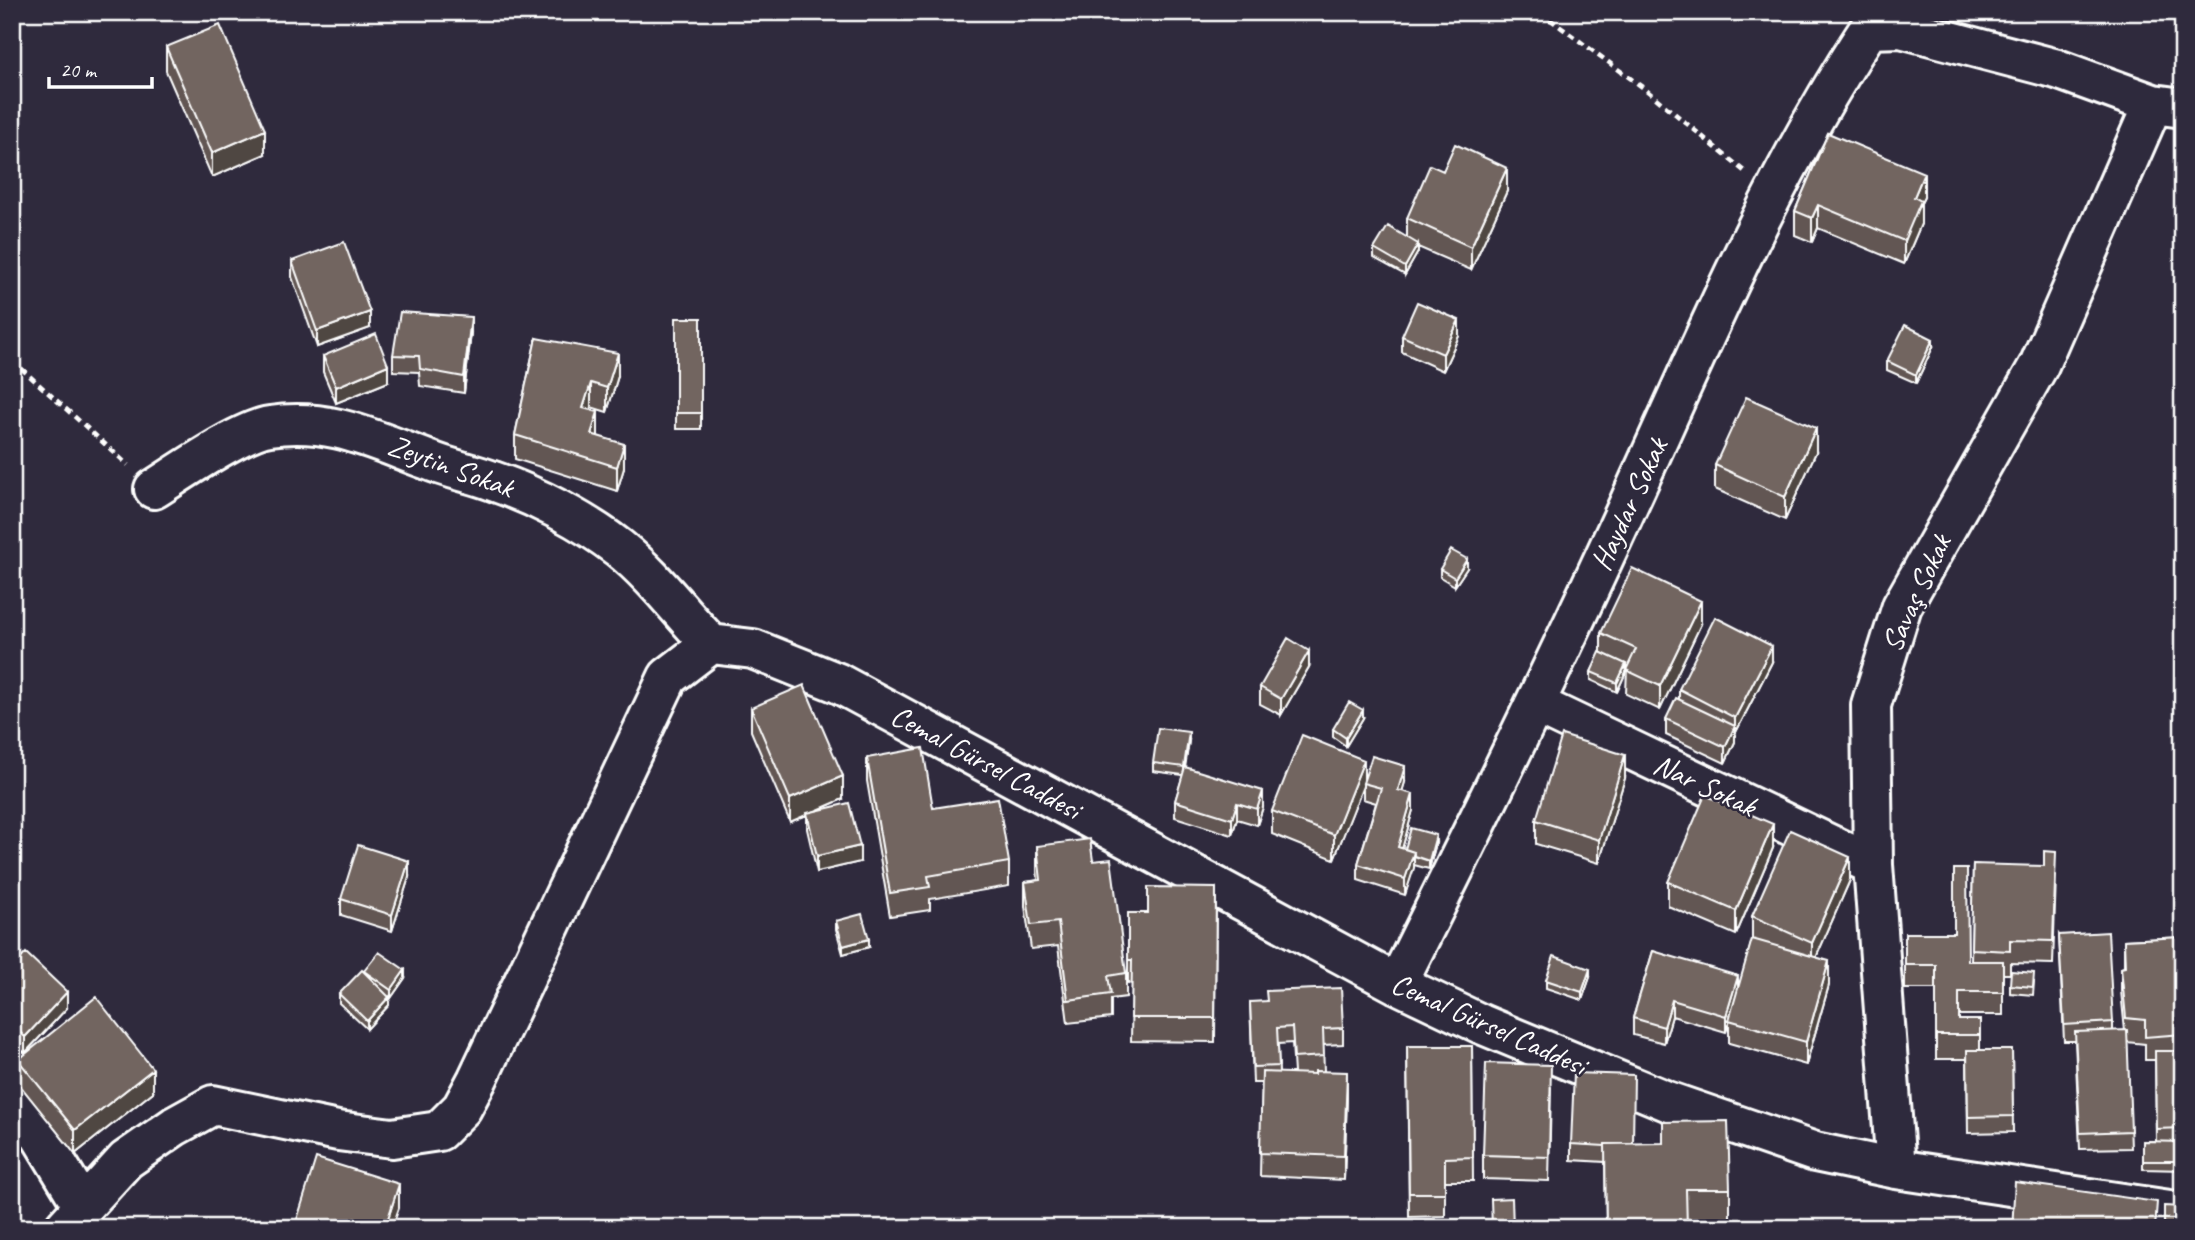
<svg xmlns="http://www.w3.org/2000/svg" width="2195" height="1240" viewBox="0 0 2195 1240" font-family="Caveat,sans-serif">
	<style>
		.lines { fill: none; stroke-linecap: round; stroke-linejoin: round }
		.minor-casing { stroke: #fff; stroke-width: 44 }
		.path { stroke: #fff; stroke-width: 4.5; stroke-dasharray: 7 5; stroke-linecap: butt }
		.minor { stroke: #2f2a3d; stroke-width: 38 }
		.wall { fill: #625753; stroke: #fff; stroke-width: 2; fill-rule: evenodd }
		.shaded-wall { fill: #504743; stroke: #fff; stroke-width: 2 }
		.building { fill: #726560; stroke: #fff; stroke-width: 2 }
		.labels { text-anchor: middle; stroke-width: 5; stroke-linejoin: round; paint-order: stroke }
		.street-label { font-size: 30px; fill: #fff; stroke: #2f2a3d }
	</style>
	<rect width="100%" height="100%" fill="#2f2a3d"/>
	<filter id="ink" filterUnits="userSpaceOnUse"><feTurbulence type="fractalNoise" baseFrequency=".0143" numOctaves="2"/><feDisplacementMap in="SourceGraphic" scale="14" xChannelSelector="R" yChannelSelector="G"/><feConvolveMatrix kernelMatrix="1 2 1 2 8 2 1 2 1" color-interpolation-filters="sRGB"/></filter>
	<g filter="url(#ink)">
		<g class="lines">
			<defs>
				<path id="minor" d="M154,489C181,472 241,430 270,426C331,417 373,440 428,460C449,469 472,473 493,481C536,496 583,520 619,548C654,576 680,612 711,644
					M1537,705L1873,865
					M1397,984C1477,824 1556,664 1630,501C1703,341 1772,176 1869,29L1901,28L2057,69L2153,104L2183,108
					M12,1089L83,1206
					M1896,1169L1873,865L1871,705L1902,606L2039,365L2153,104
					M64,1228L126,1160L175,1126L213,1105L338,1131L392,1138L439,1131L462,1108L477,1080L668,677L711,644L753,649L838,683L1397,984L1481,1024L1667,1101L1815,1152L1896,1169L2183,1212"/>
			</defs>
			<!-- minor casing -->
			<use href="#minor" class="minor-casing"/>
			<!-- path -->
			<path class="path" d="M1540,12L1645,89L1744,171
				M12,360L128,465"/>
			<!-- minor -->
			<use href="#minor" class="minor"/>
		</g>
		<!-- wall -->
		<path class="wall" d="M166,47L265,154L212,177L166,71Z
			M1828,133L1924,197L1921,203V224L1904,264L1818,228L1812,242L1795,235V211Z
			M1443,171L1507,191L1471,270L1418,247V252L1405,275L1374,258V249L1407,237V218Z
			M292,261L370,328L317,347L292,277Z
			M676,318H701V429H676Z
			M471,333L464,393L420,386L419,372L393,371V355Z
			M1402,336H1459L1443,371L1402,352Z
			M536,338L618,376L607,412L591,407L590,410L598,436L624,468L617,491L515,459V435Z
			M1933,347L1916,383L1887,370V361Z
			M323,356L388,382L336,403L323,372Z
			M1816,452L1785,520L1715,489V465Z
			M1467,568L1455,586L1440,577V569Z
			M1701,624L1660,710L1626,694L1627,668H1626V672L1617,692L1591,680V672L1601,653V633Z
			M1772,662L1735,734V742L1725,763L1666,735V719L1679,699V689Z
			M1309,667L1281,715L1260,704V687Z
			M751,708L843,799L817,810L860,862L817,872L807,829V815L790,822L751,731Z
			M1363,718L1346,746L1333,737V729Z
			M1189,741L1184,770L1263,807L1257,825L1237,819L1232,835L1175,817V801L1183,775L1153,771V763Z
			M867,758L933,808L1009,862V886L930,899V910L890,916L867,781Z
			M1625,778L1599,863L1536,844V820Z
			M1364,780L1405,782L1402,791L1413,810L1402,848L1405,849L1436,843L1429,869L1414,865L1405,895L1358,880V864L1376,803L1363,799V786L1334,859L1272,834V811Z
			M1037,846L1093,861L1126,973V997L1111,999V1018L1068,1023L1058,946L1031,949L1025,906V882L1038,880L1037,870Z
			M1773,848L1736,935L1668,906V882Z
			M1973,864L2056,875L2053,964L2010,963V974H2003V1015H1959V1020H1980V1050H2012L2013,1132L1968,1133L1967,1059H1936V989H1905V933H1954L1968,961H1971Z
			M409,877L392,931L341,915V899Z
			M1850,880L1816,957L1829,985L1806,1065L1729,1043V1021L1726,1032L1672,1016L1664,1043L1633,1035V1018L1653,951L1738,990L1752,940V916Z
			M1216,888L1215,1042L1131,1041L1132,984L1128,983V913H1148Z
			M836,921L869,947L843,954L836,929Z
			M2059,935L2113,1022V1031H2125L2121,991V968L2124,967V940L2183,937V1170L2143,1169V1141H2156L2155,1060H2145V1044L2127,1042L2131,1148L2080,1149L2075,1041H2064Z
			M12,968L67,1008L25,1053L12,1042Z
			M364,971L405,978L391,998L389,997V1005L367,1029L339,1003V994L364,973Z
			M1590,977L1582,1000L1546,988V980Z
			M2034,982L2033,995L2010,993V985Z
			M1250,1002L1343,1028V1044L1323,1045L1324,1071L1347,1096L1344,1180L1260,1176L1262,1083H1253ZM1292,1043L1294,1073H1279L1278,1044Z
			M1407,1046H1472L1473,1181H1445V1216L1409,1217Z
			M18,1060L153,1092L75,1154L18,1083Z
			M1551,1088L1549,1181L1483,1179V1155Z
			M1571,1144H1633L1730,1189V1219L1687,1220V1228H1606L1605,1162L1571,1160Z"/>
		<!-- shaded-wall -->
		<path class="shaded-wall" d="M265,130V154L212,177V153Z
			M1507,168V191L1471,270V247Z
			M1924,173V197L1921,203V224L1904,264V241L1914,197Z
			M1818,205V228L1812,242V218Z
			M1418,244V252L1405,275V267Z
			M370,312V328L317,347V331Z
			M471,317V333L464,393V377Z
			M1459,320V336L1443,371V354Z
			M1933,339V347L1916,383V375Z
			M618,353V376L607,412V388Z
			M388,365V382L336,403V387Z
			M591,383V407L583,431V408Z
			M598,412V436L591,458V434Z
			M1816,428V452L1785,520V497Z
			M624,444V468L617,491V467Z
			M1467,559V568L1455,586V578Z
			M1701,601V624L1660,710V686Z
			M1772,646V662L1735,734V718Z
			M1309,651V667L1281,715V699Z
			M1626,664V672L1617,692V683Z
			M1363,710V718L1346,746V738Z
			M1735,726V742L1725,763V747Z
			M1189,732V741L1184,775V767Z
			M1625,755V778L1599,863V840Z
			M1364,760V783H1363V786L1334,859V835Z
			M1405,766V782L1398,806V790Z
			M843,776V799L790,822V799Z
			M1263,791V807L1257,825V809Z
			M1413,794V810L1398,863V847Z
			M1237,803V819L1232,835V819Z
			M1773,824V848L1736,935V911Z
			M1436,835V843L1429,869V861Z
			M860,846V862L817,872V856Z
			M1414,852V868L1405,895V879Z
			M1850,857V880L1812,967V943Z
			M409,861V877L392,931V915Z
			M869,939V947L843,954V946Z
			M1829,961V985L1806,1065V1042Z
			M1590,969V977L1582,1000V992Z
			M405,970V978L391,998V990Z
			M1738,976V992L1726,1032V1016Z
			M67,992V1008L25,1053V1037Z
			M389,997V1005L367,1029V1021Z
			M1672,1000V1016L1664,1043V1027Z
			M153,1069V1092L75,1154V1130Z
			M1347,1072V1096L1344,1180V1156Z
			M399,1184V1208L392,1228H385Z"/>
		<!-- building -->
		<path class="building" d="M220,25L265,130L212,153L166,47Z
			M1828,133L1924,173L1914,197L1921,201L1904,241L1818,205L1812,218L1795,211Z
			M1455,144L1507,168L1471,247L1407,218L1430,165L1443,171Z
			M1388,226L1418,244L1405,267L1374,249Z
			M344,242L370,312L317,331L292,261Z
			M1417,302L1459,320L1443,354L1402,336Z
			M400,312L471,317L464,377L420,369L419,356L393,355Z
			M676,318H701V413H676Z
			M1905,325L1933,339L1916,375L1887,361Z
			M376,334L388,365L336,387L323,356Z
			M536,338L618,353L607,388L591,383L583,408L598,412L591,434L624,444L617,467L515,435Z
			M1746,397L1816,428L1785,497L1715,465Z
			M1451,550L1467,559L1455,578L1440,569Z
			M1632,568L1701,601L1660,686L1626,670L1636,649L1601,633Z
			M1715,617L1772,646L1735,718L1679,689Z
			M1288,638L1309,651L1281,699L1260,687Z
			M1600,652L1626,664L1617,683L1591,672Z
			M804,685L843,776L790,799L751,708Z
			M1676,698L1735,726L1725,747L1666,719Z
			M1349,702L1363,710L1346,738L1333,729Z
			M1158,728L1189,732L1184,767L1153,763Z
			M1302,735L1364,760L1334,835L1272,811Z
			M1562,735L1625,755L1599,840L1536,820Z
			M923,748L933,808L998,798L1009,862L928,876L930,887L890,893L867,758Z
			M1372,756L1405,766L1398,790L1413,794L1398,847L1414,852L1405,879L1358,864L1381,788L1363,783Z
			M1185,767L1263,791L1257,809L1237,803L1232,819L1175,801Z
			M1705,795L1773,824L1736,911L1668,882Z
			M849,803L860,846L817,856L807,813Z
			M1411,828L1436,835L1429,861L1414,856V852L1405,849Z
			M1790,830L1850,857L1812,943L1752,916Z
			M1090,839L1093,861L1111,859L1126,973L1108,976L1111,994L1068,1000L1058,922L1031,925L1025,882L1041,880L1037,846Z
			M358,845L409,861L392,915L341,899Z
			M2044,851L2056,852L2053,941L2010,940V951L1971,949L1973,864L2044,866Z
			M1954,869H1967L1968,961H2003V992H1959V1020H1980V1035H1936V965H1905V933H1954Z
			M1148,887L1216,888L1215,1018H1131L1132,960H1128V913H1148Z
			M862,914L869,939L843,946L836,921Z
			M2108,932L2113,1022L2064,1025L2059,935Z
			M2183,937V1034L2145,1037V1020L2126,1018L2121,968L2125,967L2124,940Z
			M1752,939L1829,961L1806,1042L1729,1020Z
			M1653,951L1738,976L1726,1016L1672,1000L1664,1027L1633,1018Z
			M379,952L405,970L391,990L364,971Z
			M26,953L67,992L25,1037L12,1025V968Z
			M1554,956L1590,969L1582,992L1546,980Z
			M362,970L389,997L367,1021L339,994Z
			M2011,971L2034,973L2033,987L2010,985Z
			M1341,988L1343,1028L1323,1029L1324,1056L1294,1058L1292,1027L1277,1028L1279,1066L1253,1067L1250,1002L1267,1001L1266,991Z
			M96,997L153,1069L75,1130L18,1060Z
			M2127,1030L2131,1131L2080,1133L2075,1032Z
			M1407,1046H1472L1473,1157L1445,1158V1193H1409Z
			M1967,1050H2012L2013,1116L1968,1117Z
			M2155,1051H2183V1128L2156,1129Z
			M1486,1063L1551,1065L1549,1157L1483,1155Z
			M1315,1071L1347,1072L1344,1156L1260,1153L1262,1072L1315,1074Z
			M1574,1073L1634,1075L1633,1144H1605V1146L1571,1144Z
			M1728,1121L1730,1189H1686L1687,1228H1606L1605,1144L1663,1143V1122Z
			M2143,1141L2183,1142V1161H2143Z
			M316,1158L399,1184L385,1228H302L295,1226Z
			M2015,1182L2157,1202L2155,1228H2012Z
			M1512,1198L1513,1228H1492L1491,1199Z
			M2164,1206L2183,1207V1228H2164Z"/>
	</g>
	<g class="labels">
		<!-- street labels -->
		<g class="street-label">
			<text transform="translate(451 466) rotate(20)" y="10">Zeytin Sokak</text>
			<text transform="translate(1629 504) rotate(-65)" y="10">Haydar Sokak</text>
			<text transform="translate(1916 593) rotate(-65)" y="10">Savaş Sokak</text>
			<text transform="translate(986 762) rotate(28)" y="10">Cemal Gürsel Caddesi</text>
			<text transform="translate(1705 785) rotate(25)" y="10">Nar Sokak</text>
			<text transform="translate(1489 1024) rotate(24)" y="10">Cemal Gürsel Caddesi</text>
		</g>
	</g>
	<!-- margin -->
	<rect width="2195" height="1240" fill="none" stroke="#2f2a3d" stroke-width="42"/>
	<rect x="21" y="21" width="2153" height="1198" fill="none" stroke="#fff" stroke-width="2.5" filter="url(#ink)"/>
	<!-- scale -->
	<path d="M49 77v10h103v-10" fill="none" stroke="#ffffff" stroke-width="3.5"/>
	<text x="60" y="77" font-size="21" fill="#ffffff" stroke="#2f2a3d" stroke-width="5" paint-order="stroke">20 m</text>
</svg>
